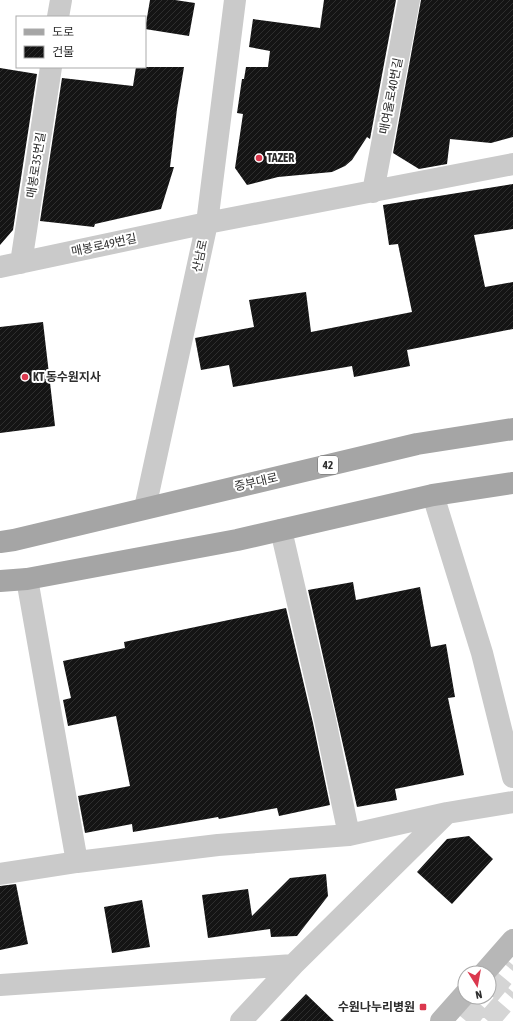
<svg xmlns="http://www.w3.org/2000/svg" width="513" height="1021" viewBox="0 0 513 1021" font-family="'Asap Condensed','Noto Sans KR',sans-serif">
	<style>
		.building { fill: url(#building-hatch) }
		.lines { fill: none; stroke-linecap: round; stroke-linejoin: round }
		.secondary-tunnel { stroke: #d5d5d5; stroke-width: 22; stroke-dasharray: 22 11; stroke-linecap: butt }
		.street { stroke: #cacaca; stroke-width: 22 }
		.secondary { stroke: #b7b7b7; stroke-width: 22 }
		.primary { stroke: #a5a5a5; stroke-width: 22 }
		.poi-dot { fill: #db384e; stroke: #fff; stroke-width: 1.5 }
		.labels { text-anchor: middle; stroke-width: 4; stroke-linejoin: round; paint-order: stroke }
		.shield { fill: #fff; stroke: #6c6c6c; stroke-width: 1 }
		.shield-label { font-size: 11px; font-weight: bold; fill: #2d2d2d }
		.street-label { font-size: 12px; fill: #2d2d2d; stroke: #fff }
		.poi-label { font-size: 12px; font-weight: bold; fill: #2d2d2d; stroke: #fff; text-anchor: start }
	</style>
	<defs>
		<pattern id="building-hatch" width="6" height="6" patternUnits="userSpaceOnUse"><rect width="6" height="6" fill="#141414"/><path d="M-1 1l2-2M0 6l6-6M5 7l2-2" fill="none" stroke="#2e2e2e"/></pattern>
	</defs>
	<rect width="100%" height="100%" fill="#fff"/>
	<!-- building -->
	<path class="building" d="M150,0H175L195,3L189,36L145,29Z
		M324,0H396L370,139L367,137L352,160L345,166L332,172L278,177L247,185L235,168L243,114L237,113L242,79H244L246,67H268L270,51L249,47L253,19L320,28Z
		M421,0H513V137L491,143L450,139L447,164L419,169L393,153Z
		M136,67H184L177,109L170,167H174L161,209L95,224L94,227L40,221L62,78L133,86Z
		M0,68L37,74L13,230L0,245Z
		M513,184V229L474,235L485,287L513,282V329L407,350L410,366L354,377L352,366L233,387L229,365L201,370L195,338L254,327L249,300L306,292L311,332L412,312L398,244L389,245L383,205Z
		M43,322L55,426L0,433V327Z
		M353,582L356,600L420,587L431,647L446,644L455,697L448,698L464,775L395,789L397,800L357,807L308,590Z
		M286,608L313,723L330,805L279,816L277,808L219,819L218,817L133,832L132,824L85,833L78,796L130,786L116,716L68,726L63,700L71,698L63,661L125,648L124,642Z
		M469,836L493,859L452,904L417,872L447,839Z
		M326,874L328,896L297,936L271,937L270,929L208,938L202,895L248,889L252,916L290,878Z
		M16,884L28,944L0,950V886Z
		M142,900L150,947L112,953L104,907Z
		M306,994L334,1021H280Z"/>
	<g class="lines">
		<!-- secondary-tunnel -->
		<path class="secondary-tunnel" d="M489,994L513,965
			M466,1021L486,997
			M488,1021L513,992"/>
		<!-- street -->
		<path class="street" d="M58,17L61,0
			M373,192L409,0
			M21,263L51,67
			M0,267L207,223L513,164
			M433,495L482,653L513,777
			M145,508L207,223L235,0
			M281,530L325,720L349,835
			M27,579L77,862
			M0,874L77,862L218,845L349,835L447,813L513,802
			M0,985L293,965
			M241,1021L293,965L447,813"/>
		<!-- secondary -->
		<path class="secondary" d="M484,973L513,940
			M441,1021L465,994"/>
		<!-- primary -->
		<path class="primary" d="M0,542L14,540L417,444L513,429
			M0,581L27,579L237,540L433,495L513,483"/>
	</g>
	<!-- markers -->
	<g class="poi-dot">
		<circle cx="259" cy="158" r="4"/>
		<circle cx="25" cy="377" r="4"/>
		<rect x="419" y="1003" width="8" height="8" rx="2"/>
	</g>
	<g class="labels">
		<!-- shield labels -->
		<rect class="shield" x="318" y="456" width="20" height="18" rx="3"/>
		<g class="shield-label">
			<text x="328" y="469">42</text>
		</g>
		<!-- street labels -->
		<g class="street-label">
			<text transform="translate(391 96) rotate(-79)" y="4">매여울로40번길</text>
			<text transform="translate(36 165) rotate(-81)" y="4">매봉로35번길</text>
			<text transform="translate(104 245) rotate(-12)" y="4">매봉로49번길</text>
			<text transform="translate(200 256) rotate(-78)" y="4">산남로</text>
			<text transform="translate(256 482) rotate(-13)" y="4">중부대로</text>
		</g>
		<!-- poi labels -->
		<g class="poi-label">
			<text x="267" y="162">TAZER</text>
			<text x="33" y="381">KT 동수원지사</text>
			<text x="415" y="1011" text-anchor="end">수원나누리병원</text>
		</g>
	</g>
	<!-- legend -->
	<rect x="16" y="16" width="130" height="52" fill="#ffffff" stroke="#ababab"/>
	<rect x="24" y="29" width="20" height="6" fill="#a5a5a5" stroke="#ababab"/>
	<text x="52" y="36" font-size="12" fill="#2d2d2d">도로</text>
	<rect x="24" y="46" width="20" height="12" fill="url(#building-hatch)" stroke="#ababab"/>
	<text x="52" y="56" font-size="12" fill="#2d2d2d">건물</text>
	<!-- north arrow -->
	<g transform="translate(477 985) rotate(169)"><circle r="19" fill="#ffffff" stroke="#ababab"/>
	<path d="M0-3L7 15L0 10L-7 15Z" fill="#db384e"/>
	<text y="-6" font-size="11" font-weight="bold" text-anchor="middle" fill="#2d2d2d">N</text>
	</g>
</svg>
